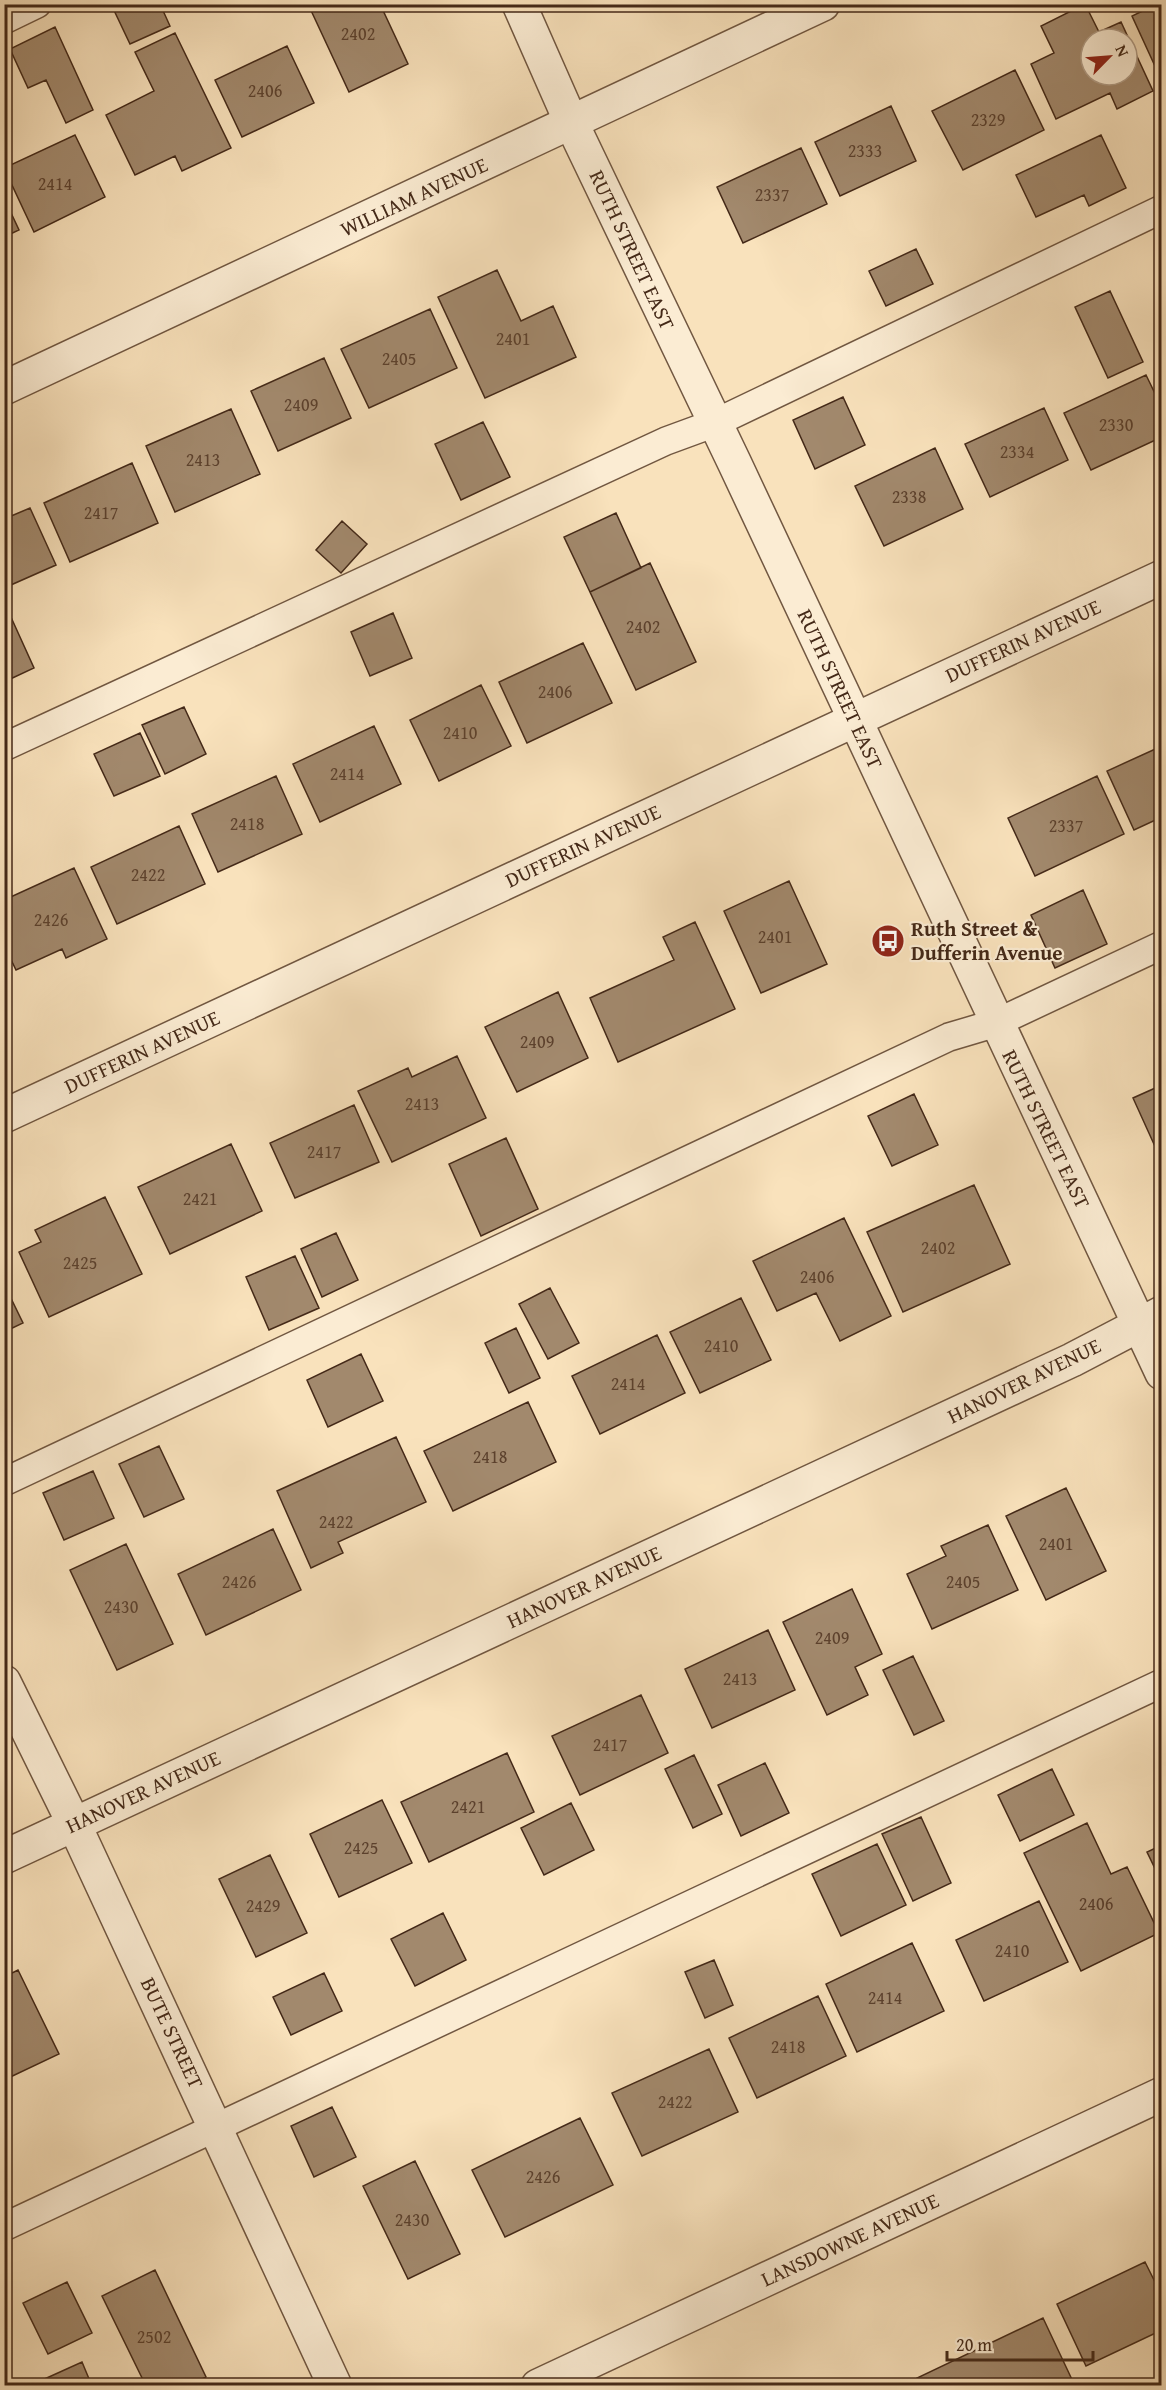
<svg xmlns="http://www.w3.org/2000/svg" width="1166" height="2390" viewBox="0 0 1166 2390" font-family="'Gentium Book Plus',serif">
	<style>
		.building { fill: #a2896d; stroke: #442918; stroke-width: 1.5; fill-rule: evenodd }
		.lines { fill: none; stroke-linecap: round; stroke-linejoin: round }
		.service-casing { stroke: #715741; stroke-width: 30 }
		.minor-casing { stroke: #715741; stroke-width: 36 }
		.tertiary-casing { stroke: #715741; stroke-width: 36 }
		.service { stroke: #fbecd3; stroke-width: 27 }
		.minor { stroke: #fbecd3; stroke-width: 33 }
		.tertiary { stroke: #fbecd3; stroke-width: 33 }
		.labels { text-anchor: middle; stroke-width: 4.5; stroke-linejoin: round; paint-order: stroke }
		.number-label { font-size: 18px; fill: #5c412d }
		.street-label { font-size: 21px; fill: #442918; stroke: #fbecd3 }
		.poi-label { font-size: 21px; font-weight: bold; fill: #442918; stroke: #fbecd3; text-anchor: start }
	</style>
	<rect width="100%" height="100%" fill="#f9e2bc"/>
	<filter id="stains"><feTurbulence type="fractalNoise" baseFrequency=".00333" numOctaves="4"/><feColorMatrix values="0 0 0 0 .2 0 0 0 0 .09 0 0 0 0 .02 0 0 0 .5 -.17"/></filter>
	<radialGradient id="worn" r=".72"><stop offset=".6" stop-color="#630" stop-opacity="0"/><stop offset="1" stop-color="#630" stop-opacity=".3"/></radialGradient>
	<!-- building -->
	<path class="building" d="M111,4H160L170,26L130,44Z
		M308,4H380L408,64L349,92Z
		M1085,4L1099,32L1121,22L1153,91L1117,109L1110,93L1056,119L1031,64L1054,53L1041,26ZM1091,39H1127V75H1091Z
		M1157,4H1162L1160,77L1132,16Z
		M55,27L93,110L66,123L46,80L28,88L10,49Z
		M175,33L231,148L182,171L175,156L135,175L106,115L154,91L135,52Z
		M287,46L314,103L242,137L215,80Z
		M1015,70L1044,130L963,170L932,111Z
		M891,106L916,161L840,196L815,142Z
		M75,135L105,197L34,232L4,168Z
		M1101,135L1126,188L1089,206L1084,195L1036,217L1016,175Z
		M801,148L827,204L743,243L717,187Z
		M4,198L19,230L4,237Z
		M916,249L933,284L886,306L869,271Z
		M497,270L521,321L553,306L576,357L485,398L438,297Z
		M1110,291L1143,362L1108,378L1075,307Z
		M430,309L457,368L369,408L341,349Z
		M324,358L351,418L278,451L251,391Z
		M1146,375L1162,408V437L1091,470L1064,413Z
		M843,397L865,445L815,469L793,420Z
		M1044,408L1068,460L990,497L965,444Z
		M231,409L260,474L175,512L146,446Z
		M483,422L510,477L461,500L435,444Z
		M935,448L963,509L884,546L855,486Z
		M132,463L158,523L70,562L44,503Z
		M30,508L56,565L4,588V519Z
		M616,513L641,568L590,592L564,537Z
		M342,521L367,544L341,573L316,550Z
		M650,563L696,662L636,690L590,592Z
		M393,613L412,658L370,676L351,632Z
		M10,615L34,668L6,681L4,618Z
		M583,643L612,703L527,743L499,682Z
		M481,685L511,746L439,781L410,720Z
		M184,707L206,754L165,774L142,725Z
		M374,726L401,784L320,822L293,764Z
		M140,733L160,776L114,796L94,754Z
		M1162,746V817L1134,830L1107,771Z
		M276,776L302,834L218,872L192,814Z
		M1097,776L1124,834L1035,876L1008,818Z
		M179,826L205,884L117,924L91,867Z
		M74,868L107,939L66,958L62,949L16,970L4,945V900Z
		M789,881L827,964L761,993L724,911Z
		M1083,890L1107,944L1055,968L1031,915Z
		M695,922L735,1009L618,1062L590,998L674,960L663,937Z
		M558,992L588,1058L517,1092L485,1027Z
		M457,1056L486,1118L392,1162L358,1091L408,1068L412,1077Z
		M1162,1085V1151L1158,1153L1133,1098Z
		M914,1094L938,1145L892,1166L868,1116Z
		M354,1105L379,1162L295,1198L270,1143Z
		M506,1138L538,1209L481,1236L449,1164Z
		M231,1144L262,1211L170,1254L138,1187Z
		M974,1185L1010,1264L903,1312L867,1232Z
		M105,1197L142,1274L49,1317L19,1252L41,1242L35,1230Z
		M844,1218L891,1316L840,1341L816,1293L777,1311L753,1261Z
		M336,1233L358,1280L322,1297L301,1249Z
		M295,1256L319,1308L269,1330L246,1277Z
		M4,1284L23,1323L4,1332Z
		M550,1288L579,1343L548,1359L519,1304Z
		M741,1298L771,1360L700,1393L670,1332Z
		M516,1328L540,1378L509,1393L485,1343Z
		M657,1335L685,1393L600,1434L572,1376Z
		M361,1354L383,1401L328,1427L307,1380Z
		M528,1402L556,1462L453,1511L424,1451Z
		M396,1437L426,1502L338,1542L343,1553L311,1568L277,1491Z
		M159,1446L184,1499L144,1517L119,1464Z
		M93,1471L114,1518L64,1540L43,1493Z
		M1066,1488L1106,1571L1046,1600L1006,1516Z
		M988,1525L1018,1590L932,1629L907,1574L946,1556L941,1546Z
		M273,1529L301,1590L206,1635L178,1574Z
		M126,1544L173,1644L117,1670L70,1570Z
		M852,1589L882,1654L855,1667L868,1695L827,1715L783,1622Z
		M768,1630L795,1690L712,1728L685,1669Z
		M913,1656L944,1721L914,1735L883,1670Z
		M641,1695L668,1753L580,1795L552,1736Z
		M507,1753L534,1812L429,1862L401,1802Z
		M694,1755L722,1814L693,1828L665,1769Z
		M765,1763L789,1813L741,1836L718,1785Z
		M1052,1769L1074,1815L1020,1841L998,1795Z
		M382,1800L412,1863L339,1897L310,1834Z
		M571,1803L594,1850L544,1875L521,1828Z
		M921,1817L951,1883L913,1901L882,1834Z
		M1087,1823L1111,1874L1127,1867L1159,1933L1081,1971L1024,1853Z
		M877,1844L906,1905L841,1936L812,1874Z
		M1162,1845V1883L1147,1852Z
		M270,1855L307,1933L256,1957L219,1879Z
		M1039,1901L1068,1962L984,2001L956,1940Z
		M443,1913L466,1960L415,1986L391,1939Z
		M912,1943L944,2011L857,2052L826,1984Z
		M714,1960L733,2005L705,2018L685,1972Z
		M18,1970L59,2054L4,2080V1977Z
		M324,1973L342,2011L291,2035L273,1997Z
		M818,1996L846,2056L757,2098L729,2038Z
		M709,2049L738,2112L642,2156L612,2093Z
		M332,2107L356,2157L314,2177L291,2126Z
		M580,2118L613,2185L505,2237L472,2170Z
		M415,2161L460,2254L408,2279L363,2186Z
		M1145,2262L1162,2296V2330L1086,2366L1057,2304Z
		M155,2270L206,2377L189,2386H146L102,2296Z
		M67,2282L92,2333L48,2354L23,2303Z
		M1043,2318L1075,2386H921L917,2378Z
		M82,2362L92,2386H29Z"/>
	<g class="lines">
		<defs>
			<path id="service" d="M4,20L37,4
				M4,747L666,441L715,423L1162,209
				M4,1482L949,1037L996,1023L1162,945
				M4,2227L1162,1683"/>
			<path id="minor" d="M4,388L823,4
				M4,1116L1162,577
				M4,1682L74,1824L335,2386
				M4,1857L1072,1360L1162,1313
				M538,2386L1162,2094"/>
			<path id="tertiary" d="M519,4L571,122L735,464L1162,1373"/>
		</defs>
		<!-- service casing -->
		<use href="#service" class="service-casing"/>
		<!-- minor casing -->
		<use href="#minor" class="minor-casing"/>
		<!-- tertiary casing -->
		<use href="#tertiary" class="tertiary-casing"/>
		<!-- service -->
		<use href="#service" class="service"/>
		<!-- minor -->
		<use href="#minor" class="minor"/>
		<!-- tertiary -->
		<use href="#tertiary" class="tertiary"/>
	</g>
	<!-- icons -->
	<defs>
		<symbol id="bus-disc" viewBox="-11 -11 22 22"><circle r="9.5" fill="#8f2418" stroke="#fbecd3"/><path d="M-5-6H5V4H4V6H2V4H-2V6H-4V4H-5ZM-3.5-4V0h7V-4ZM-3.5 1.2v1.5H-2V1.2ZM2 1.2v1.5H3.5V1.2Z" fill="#fff"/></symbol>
	</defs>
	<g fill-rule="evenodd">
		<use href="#bus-disc" x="869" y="922" width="38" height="38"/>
	</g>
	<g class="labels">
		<!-- number labels -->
		<g class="number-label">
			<text x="358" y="40">2402</text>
			<text x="265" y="97">2406</text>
			<text x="988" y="126">2329</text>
			<text x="865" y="157">2333</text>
			<text x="55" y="190">2414</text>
			<text x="772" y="201">2337</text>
			<text x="513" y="345">2401</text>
			<text x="399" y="365">2405</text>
			<text x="301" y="411">2409</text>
			<text x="1116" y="431">2330</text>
			<text x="1017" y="458">2334</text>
			<text x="203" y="466">2413</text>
			<text x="909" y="503">2338</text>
			<text x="101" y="519">2417</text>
			<text x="643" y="633">2402</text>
			<text x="555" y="698">2406</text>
			<text x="460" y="739">2410</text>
			<text x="347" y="780">2414</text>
			<text x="247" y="830">2418</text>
			<text x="1066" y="832">2337</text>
			<text x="148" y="881">2422</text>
			<text x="51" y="926">2426</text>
			<text x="775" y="943">2401</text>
			<text x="537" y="1048">2409</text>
			<text x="422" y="1110">2413</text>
			<text x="324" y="1158">2417</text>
			<text x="200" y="1205">2421</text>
			<text x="938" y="1254">2402</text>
			<text x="80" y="1269">2425</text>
			<text x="817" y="1283">2406</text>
			<text x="721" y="1352">2410</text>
			<text x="628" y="1390">2414</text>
			<text x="490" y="1463">2418</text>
			<text x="336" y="1528">2422</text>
			<text x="1056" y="1550">2401</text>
			<text x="239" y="1588">2426</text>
			<text x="963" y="1588">2405</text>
			<text x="121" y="1613">2430</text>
			<text x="832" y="1644">2409</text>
			<text x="740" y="1685">2413</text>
			<text x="610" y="1751">2417</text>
			<text x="468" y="1813">2421</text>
			<text x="361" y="1854">2425</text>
			<text x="1096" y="1910">2406</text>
			<text x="263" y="1912">2429</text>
			<text x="1012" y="1957">2410</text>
			<text x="885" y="2004">2414</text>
			<text x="788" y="2053">2418</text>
			<text x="675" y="2108">2422</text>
			<text x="543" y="2183">2426</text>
			<text x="412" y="2226">2430</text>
			<text x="154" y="2343">2502</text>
		</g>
		<!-- street labels -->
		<g class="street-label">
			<text transform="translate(414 197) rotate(-25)" y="7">WILLIAM AVENUE</text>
			<text transform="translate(632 250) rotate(65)" y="7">RUTH STREET EAST</text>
			<text transform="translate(1023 641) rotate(-25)" y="7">DUFFERIN AVENUE</text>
			<text transform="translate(840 689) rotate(65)" y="7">RUTH STREET EAST</text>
			<text transform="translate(583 846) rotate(-25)" y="7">DUFFERIN AVENUE</text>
			<text transform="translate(142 1052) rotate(-25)" y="7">DUFFERIN AVENUE</text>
			<text transform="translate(1046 1129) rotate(64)" y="7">RUTH STREET EAST</text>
			<text transform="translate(1024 1381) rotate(-26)" y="7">HANOVER AVENUE</text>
			<text transform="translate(584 1587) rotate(-25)" y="7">HANOVER AVENUE</text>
			<text transform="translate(143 1792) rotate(-25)" y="7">HANOVER AVENUE</text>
			<text transform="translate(172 2033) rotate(65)" y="7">BUTE STREET</text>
			<text transform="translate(850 2240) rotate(-25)" y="7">LANSDOWNE AVENUE</text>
		</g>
		<!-- poi labels -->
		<g class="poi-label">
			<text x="911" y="936">Ruth Street &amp;<tspan x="911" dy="24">Dufferin Avenue</tspan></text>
		</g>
	</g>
	<!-- margin -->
	<rect width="1166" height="2390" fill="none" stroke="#f9e2bc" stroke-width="24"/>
	<rect x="6" y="6" width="1154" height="2378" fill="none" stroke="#442918" stroke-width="3"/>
	<rect x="12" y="12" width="1142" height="2366" fill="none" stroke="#442918" stroke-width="1.5"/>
	<!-- north arrow -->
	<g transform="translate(1109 57) rotate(65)"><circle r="28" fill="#fbecd3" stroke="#b29e88" stroke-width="1.5"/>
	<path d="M0-4.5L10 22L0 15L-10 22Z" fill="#8f2418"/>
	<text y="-9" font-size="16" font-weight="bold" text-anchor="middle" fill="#442918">N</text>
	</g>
	<!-- scale -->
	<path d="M947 2351v9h146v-9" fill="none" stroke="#442918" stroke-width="3"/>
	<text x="956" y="2351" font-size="18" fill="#442918" stroke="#fbecd3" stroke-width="4.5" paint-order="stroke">20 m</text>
	<rect width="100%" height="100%" filter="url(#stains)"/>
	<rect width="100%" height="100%" fill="url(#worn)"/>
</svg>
